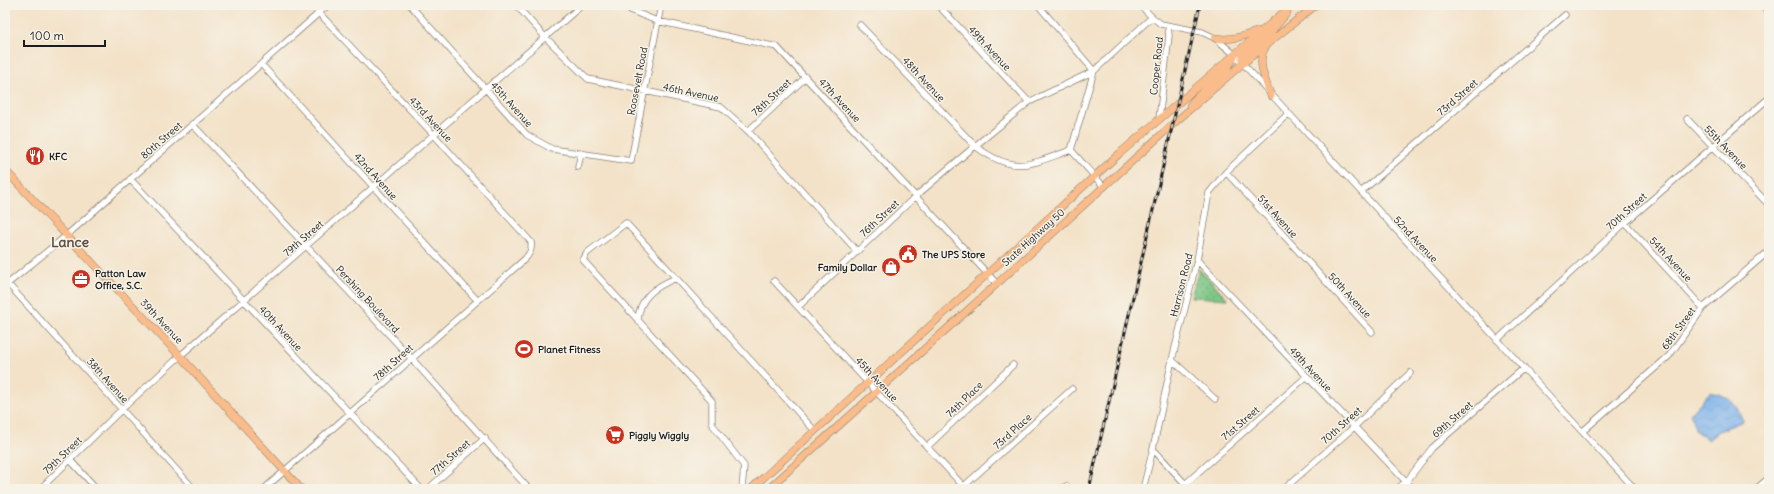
<svg xmlns="http://www.w3.org/2000/svg" width="1774" height="494" viewBox="0 0 1774 494" font-family="Delius,sans-serif">
	<style>
		.grass { fill: url(#grass-dots); stroke: #4c7150 }
		.water { fill: url(#water-waves); stroke: #4d6884 }
		.lines { fill: none; stroke-linecap: round; stroke-linejoin: round }
		.minor-casing { stroke: #887f72; stroke-width: 7 }
		.major-casing { stroke: #887f72; stroke-width: 8 }
		.minor { stroke: #fff; stroke-width: 5.5 }
		.major { stroke: #f9bc8a; stroke-width: 7 }
		.rail-casing { stroke: #1c1c1c; stroke-width: 3 }
		.rail { stroke: #f7f3e8; stroke-width: 1.5; stroke-dasharray: 4.5; stroke-linecap: butt }
		.labels { text-anchor: middle; stroke-width: 3; stroke-linejoin: round; paint-order: stroke }
		.street-label { font-size: 10px; fill: #1c1c1c; stroke: #f7f3e8 }
		.poi-label { font-size: 10px; font-weight: bold; fill: #1c1c1c; stroke: #f7f3e8; text-anchor: start }
		.district-label { font-size: 14px; font-weight: bold; fill: #615044; stroke: #f7f3e8 }
	</style>
	<defs>
		<pattern id="grass-dots" width="8" height="8" patternUnits="userSpaceOnUse"><rect width="8" height="8" fill="#7cc684"/><path d="M2 2h.1M6 6h.1" fill="none" stroke="#65a06b" stroke-width="1.8" stroke-linecap="round"/></pattern>
		<pattern id="water-waves" width="16" height="10" patternUnits="userSpaceOnUse"><rect width="16" height="10" fill="#7eb3ec"/><path d="M0 5q4-4 8 0t8 0" fill="none" stroke="#6c99ca"/></pattern>
	</defs>
	<rect width="100%" height="100%" fill="#f7f3e8"/>
	<filter id="ink" filterUnits="userSpaceOnUse"><feTurbulence type="fractalNoise" baseFrequency=".025" numOctaves="2"/><feDisplacementMap in="SourceGraphic" scale="8" xChannelSelector="R" yChannelSelector="G"/><feConvolveMatrix kernelMatrix="1 2 1 2 8 2 1 2 1" color-interpolation-filters="sRGB"/></filter>
	<filter id="wash" filterUnits="userSpaceOnUse"><feTurbulence type="fractalNoise" baseFrequency=".012" numOctaves="4" result="noise"/><feDisplacementMap in="SourceGraphic" scale="16" xChannelSelector="R" yChannelSelector="G"/><feGaussianBlur stdDeviation="0.9" result="paint"/><feColorMatrix in="noise" values="0 0 0 0 0 0 0 0 0 0 0 0 0 0 0 0 0 1.4 0 .05"/><feComposite in="paint" operator="in"/></filter>
	<g filter="url(#wash)">
		<rect width="100%" height="100%" fill="#f3e2c8"/>
		<!-- grass -->
		<path class="grass" d="M1199,269L1228,299L1191,297Z"/>
		<!-- water -->
		<path class="water" d="M1710,392C1731,397 1735,402 1743,421L1719,431L1708,440L1696,431L1690,414Z"/>
	</g>
	<g filter="url(#ink)">
		<g class="lines">
			<defs>
				<path id="minor" d="M410,5L527,135L552,149L631,161L661,5
					M516,5L545,37L588,79L721,107L748,131L857,251
					M625,5L632,11L657,21L777,47L997,284
					M938,5L1029,102
					M1140,5L1152,17L1161,24L1202,32L1215,38L1234,54L1635,489
					M1762,5L1769,12
					M860,25L975,146C1014,175 1029,165 1071,150L1094,71L1038,5
					M261,64L477,300
					M1159,119L1169,36L1168,26
					M1687,119L1769,205
					M192,124L411,358L529,489
					M748,131L806,77
					M1071,150L1104,187
					M578,167L581,153
					M1226,172L1372,332
					M130,179L421,489
					M1361,192L1565,15
					M1625,223L1703,308
					M1197,260L1413,489
					M774,281L966,489
					M8,284L194,489
					M5,286L67,235L328,5
					M798,307L916,196L975,146L1029,102L1094,71L1152,17
					M638,321C639,297 655,287 676,278
					M1497,340L1625,223L1769,98
					M1172,360L1215,399
					M1583,431L1669,356L1703,308L1769,251
					M927,447L1013,365
					M1153,449L1190,489
					M70,460L97,489
					M1185,484L1306,377
					M964,486L1072,389
					M40,489L122,409L180,356L582,5
					M264,489L525,259C530,253 532,250 531,242L434,135L319,13L313,5
					M428,489L485,438
					M742,489L744,466L712,424V401L583,260L587,253L626,223L815,431
					M1062,489L1066,486
					M1143,489L1153,449L1172,360L1197,260L1209,193L1226,172L1288,114
					M1284,489L1354,427L1410,373
					M1397,489L1407,481L1432,448L1524,368
					M1756,489L1769,478"/>
				<path id="major" d="M1215,38C1231,41 1244,36 1259,31
					M1265,48C1256,62 1266,81 1271,96
					M1242,64V56L1272,31L1287,13
					M1190,105C1199,92 1234,67 1234,55
					M5,170L180,356L301,489
					M751,489L1119,154L1292,5
					M768,489L958,319L1173,124L1242,64L1316,5"/>
			</defs>
			<!-- minor casing -->
			<use href="#minor" class="minor-casing"/>
			<!-- major casing -->
			<use href="#major" class="major-casing"/>
			<!-- minor -->
			<use href="#minor" class="minor"/>
			<!-- major -->
			<use href="#major" class="major"/>
			<defs>
				<path id="rail" d="M1089,489L1200,5"/>
			</defs>
			<!-- rail casing -->
			<use href="#rail" class="rail-casing"/>
			<!-- rail -->
			<use href="#rail" class="rail"/>
		</g>
	</g>
	<!-- icons -->
	<defs>
		<symbol id="restaurant-disc" viewBox="-11 -11 22 22"><circle r="9.5" fill="#c8321e" stroke="#f7f3e8"/><path d="M-5-6h1v4h1v-4h1v4h1v-4h1v5L-1.5 .5V6h-2V.5L-5-1ZM5-6V6H3V1.5H1.5Q1.5-4 5-6Z" fill="#fff"/></symbol>
		<symbol id="civic-disc" viewBox="-11 -11 22 22"><circle r="9.5" fill="#c8321e" stroke="#f7f3e8"/><path d="M-.6-6.5H3V-4.5H.6V-3L4-1V1h2V6H-6V1h2V-1L-.6-3ZM-1.2 2.5V6h2.4V2.5Z" fill="#fff"/></symbol>
		<symbol id="shop-disc" viewBox="-11 -11 22 22"><circle r="9.5" fill="#c8321e" stroke="#f7f3e8"/><path d="M-5-2.5h2.3a2.7 3.5 0 0 1 5.4 0H5L5.5 6h-11ZM-1.5-2.5h3a1.5 2.3 0 0 0-3 0Z" fill="#fff"/></symbol>
		<symbol id="office-disc" viewBox="-11 -11 22 22"><circle r="9.5" fill="#c8321e" stroke="#f7f3e8"/><path d="M-6-3h4V-5.5h4V-3h4V5H-6ZM-1-4.5V-3h2v-1.5ZM-6 0V1H6V0Z" fill="#fff"/></symbol>
		<symbol id="stadium-disc" viewBox="-11 -11 22 22"><circle r="9.5" fill="#c8321e" stroke="#f7f3e8"/><path d="M0-5a6.5 5 0 1 0 0 10a6.5 5 0 1 0 0-10ZM-3.5-1.8h7v3.6h-7Z" fill="#fff"/></symbol>
		<symbol id="supermarket-disc" viewBox="-11 -11 22 22"><circle r="9.5" fill="#c8321e" stroke="#f7f3e8"/><path d="M-6-5.5h2.5l.6 2H6L4.5 2H-2.5L-4.4-4H-6ZM-1.5 3.2a1.3 1.3 0 1 0 .1 0ZM3 3.2a1.3 1.3 0 1 0 .1 0Z" fill="#fff"/></symbol>
	</defs>
	<g fill-rule="evenodd">
		<use href="#restaurant-disc" x="24" y="145" width="22" height="22"/>
		<use href="#civic-disc" x="897" y="243" width="22" height="22"/>
		<use href="#shop-disc" x="880" y="256" width="22" height="22"/>
		<use href="#office-disc" x="70" y="268" width="22" height="22"/>
		<use href="#stadium-disc" x="513" y="338" width="22" height="22"/>
		<use href="#supermarket-disc" x="604" y="424" width="22" height="22"/>
	</g>
	<g class="labels">
		<!-- street labels -->
		<g class="street-label">
			<text transform="translate(990 48) rotate(47)" y="4">49th Avenue</text>
			<text transform="translate(1156 66) rotate(-84)" y="4">Cooper Road</text>
			<text transform="translate(924 79) rotate(47)" y="4">48th Avenue</text>
			<text transform="translate(637 81) rotate(-79)" y="4">Roosevelt Road</text>
			<text transform="translate(691 92) rotate(12)" y="4">46th Avenue</text>
			<text transform="translate(771 97) rotate(-43)" y="4">78th Street</text>
			<text transform="translate(1457 97) rotate(-41)" y="4">73rd Street</text>
			<text transform="translate(840 100) rotate(47)" y="4">47th Avenue</text>
			<text transform="translate(512 104) rotate(48)" y="4">45th Avenue</text>
			<text transform="translate(431 119) rotate(47)" y="4">43rd Avenue</text>
			<text transform="translate(161 140) rotate(-41)" y="4">80th Street</text>
			<text transform="translate(1726 147) rotate(46)" y="4">55th Avenue</text>
			<text transform="translate(376 176) rotate(48)" y="4">42nd Avenue</text>
			<text transform="translate(1626 211) rotate(-42)" y="4">70th Street</text>
			<text transform="translate(1278 216) rotate(48)" y="4">51st Avenue</text>
			<text transform="translate(879 218) rotate(-43)" y="4">76th Street</text>
			<text transform="translate(1033 237) rotate(-42)" y="4">State Highway 50</text>
			<text transform="translate(303 238) rotate(-41)" y="4">79th Street</text>
			<text transform="translate(1416 239) rotate(47)" y="4">52nd Avenue</text>
			<text transform="translate(1671 259) rotate(47)" y="4">54th Avenue</text>
			<text transform="translate(1181 285) rotate(-76)" y="4">Harrison Road</text>
			<text transform="translate(1350 295) rotate(47)" y="4">50th Avenue</text>
			<text transform="translate(368 299) rotate(47)" y="4">Pershing Boulevard</text>
			<text transform="translate(162 321) rotate(47)" y="4">39th Avenue</text>
			<text transform="translate(281 328) rotate(47)" y="4">40th Avenue</text>
			<text transform="translate(1678 328) rotate(-54)" y="4">68th Street</text>
			<text transform="translate(393 362) rotate(-42)" y="4">78th Street</text>
			<text transform="translate(1311 369) rotate(47)" y="4">49th Avenue</text>
			<text transform="translate(877 379) rotate(47)" y="4">45th Avenue</text>
			<text transform="translate(108 380) rotate(48)" y="4">38th Avenue</text>
			<text transform="translate(964 399) rotate(-44)" y="4">74th Place</text>
			<text transform="translate(1452 419) rotate(-41)" y="4">69th Street</text>
			<text transform="translate(1240 423) rotate(-41)" y="4">71st Street</text>
			<text transform="translate(1341 425) rotate(-42)" y="4">70th Street</text>
			<text transform="translate(1012 431) rotate(-42)" y="4">73rd Place</text>
			<text transform="translate(62 455) rotate(-44)" y="4">79th Street</text>
			<text transform="translate(450 457) rotate(-41)" y="4">77th Street</text>
		</g>
		<!-- poi labels -->
		<g class="poi-label">
			<text x="49" y="160">KFC</text>
			<text x="922" y="258">The UPS Store</text>
			<text x="877" y="271" text-anchor="end">Family Dollar</text>
			<text x="95" y="277">Patton Law<tspan x="95" dy="12">Office, S.C.</tspan></text>
			<text x="538" y="353">Planet Fitness</text>
			<text x="629" y="439">Piggly Wiggly</text>
		</g>
		<!-- district labels -->
		<g class="district-label">
			<text x="70" y="247">Lance</text>
		</g>
	</g>
	<!-- margin -->
	<rect width="1774" height="494" fill="none" stroke="#f7f3e8" stroke-width="20"/>
	<!-- scale -->
	<path d="M24 40v6h81v-6" fill="none" stroke="#1c1c1c" stroke-width="2"/>
	<text x="30" y="40" font-size="12" fill="#1c1c1c" stroke="#f7f3e8" stroke-width="3" paint-order="stroke">100 m</text>
</svg>
